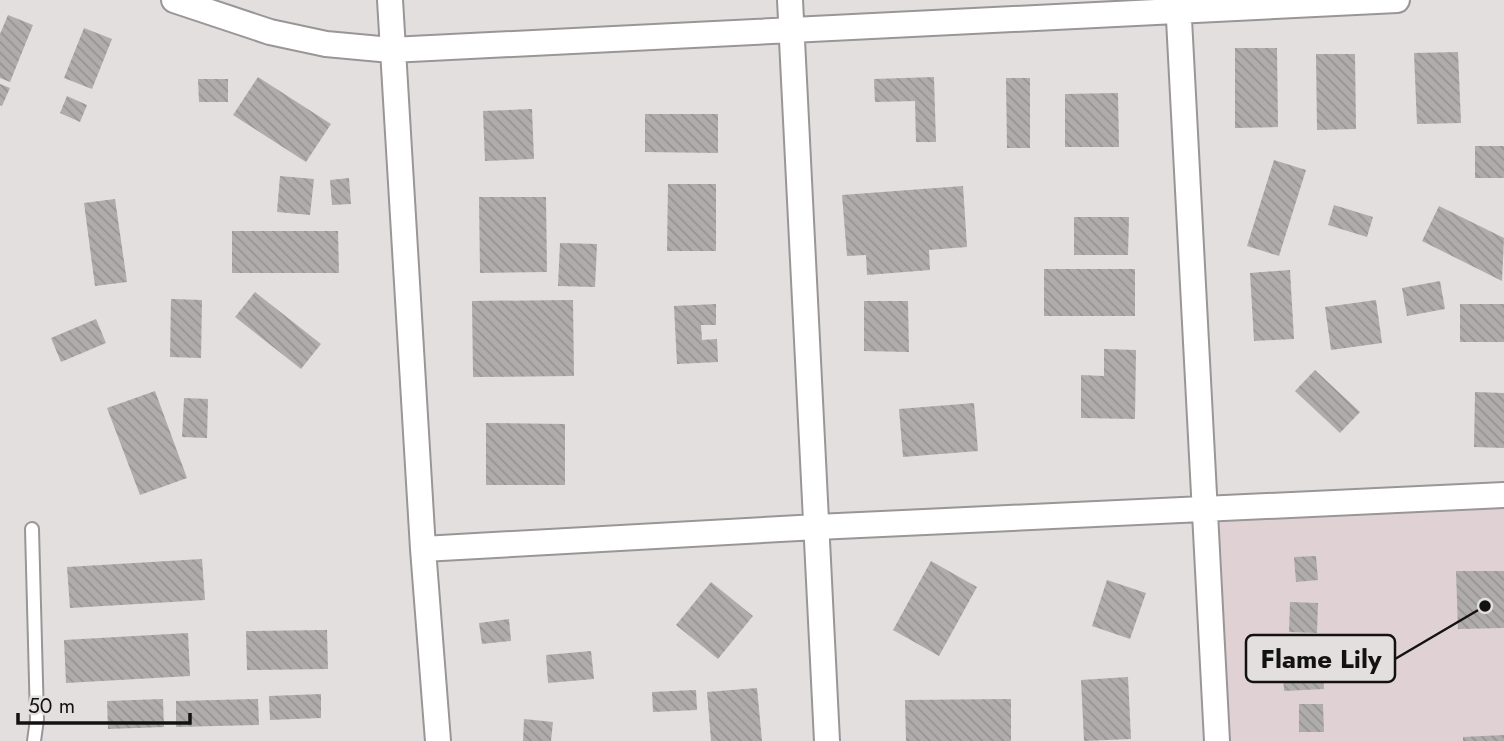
<svg xmlns="http://www.w3.org/2000/svg" width="1504" height="741" viewBox="0 0 1504 741" font-family="Jost,sans-serif">
	<style>
		.built { fill: #e0d2d4 }
		.building { fill: url(#building-back-hatch) }
		.lines { fill: none; stroke-linecap: round; stroke-linejoin: round }
		.service-casing { stroke: #9a9596; stroke-width: 16 }
		.minor-casing { stroke: #9a9596; stroke-width: 28 }
		.service { stroke: #fff; stroke-width: 12 }
		.minor { stroke: #fff; stroke-width: 24 }
		.leader { fill: none; stroke: #131212; stroke-width: 2.5 }
		.callout-dot { fill: #131212; stroke: #e4dfdf; stroke-width: 2.5 }
		.callout { fill: #e4dfdf; stroke: #131212; stroke-width: 2.5 }
		.callout-label { font-size: 26px; text-anchor: middle; font-weight: bold; fill: #131212 }
	</style>
	<defs>
		<pattern id="building-back-hatch" width="6" height="6" patternUnits="userSpaceOnUse" patternTransform="scale(1.75)"><rect width="6" height="6" fill="#b0acac"/><path d="M-1 5l2 2M0 0l6 6M5-1l2 2" fill="none" stroke="#969393"/></pattern>
	</defs>
	<rect width="100%" height="100%" fill="#e4dfdf"/>
	<!-- built -->
	<path class="built" d="M1504,495V741H1217L1205,509Z"/>
	<!-- building -->
	<path class="building" d="M8,15L33,25L10,82L0,78V34Z
		M84,28L112,39L92,89L64,78Z
		M1235,48H1277L1278,127L1235,128Z
		M1458,52L1461,123L1417,124L1414,53Z
		M1316,54H1355L1356,129L1317,130Z
		M258,77L331,124L306,162L233,115Z
		M934,77L936,142H916L915,101L875,102L874,79Z
		M1006,78H1030V148H1007Z
		M198,79H228V102H199Z
		M0,84L10,88L2,106L0,105Z
		M1118,93L1119,147H1065V94Z
		M67,96L87,105L80,122L60,113Z
		M532,109L534,159L485,161L483,111Z
		M645,114H718V153L645,152Z
		M1475,146H1504V178H1475Z
		M1274,160L1306,170L1279,256L1247,246Z
		M280,176L314,179L310,215L277,212Z
		M349,178L351,204L332,205L330,180Z
		M668,184H716V251H667Z
		M963,186L967,247L929,250L930,270L867,275L866,255L847,256L842,195Z
		M479,197H546L547,272L480,273Z
		M115,199L127,282L95,286L84,203Z
		M1334,205L1373,217L1367,237L1328,225Z
		M1439,206L1504,238L1502,281L1422,241Z
		M1074,217H1129L1128,255H1074Z
		M232,231H338L339,273H232Z
		M560,243L597,244L595,287L558,286Z
		M1044,269H1135V316H1044Z
		M1290,270L1294,339L1254,341L1250,273Z
		M1440,281L1445,309L1407,316L1402,288Z
		M255,292L321,344L301,369L235,317Z
		M171,299L202,300L201,358L170,357Z
		M573,300L574,376L473,377L472,301Z
		M1376,300L1382,343L1331,350L1325,307Z
		M864,301H908L909,352L864,351Z
		M716,304V325H701L702,340L717,339L718,362L677,364L674,306Z
		M1460,304H1504V342H1460Z
		M96,319L106,343L61,362L51,338Z
		M1104,349L1136,350L1135,419L1081,418V375L1104,376Z
		M1315,370L1360,412L1340,433L1295,391Z
		M155,391L187,478L140,495L107,408Z
		M1475,392L1504,393V448L1474,447Z
		M184,398L208,399L207,438L182,437Z
		M974,403L978,451L903,457L899,409Z
		M486,423L565,424V485H486Z
		M1316,556L1318,580L1296,582L1294,557Z
		M202,559L205,600L70,608L67,567Z
		M931,561L977,587L939,656L893,630Z
		M1456,571H1504V628L1458,629Z
		M1107,580L1146,593L1130,639L1092,626Z
		M711,582L753,616L718,659L676,625Z
		M1290,602L1318,603L1317,633L1289,632Z
		M509,619L511,641L482,644L479,623Z
		M327,630L328,669L247,670L246,631Z
		M188,633L190,676L66,683L64,640Z
		M591,651L594,679L548,683L546,655Z
		M1322,660L1324,689L1284,691L1282,663Z
		M1128,677L1131,739L1084,741L1081,680Z
		M757,688L762,741H711L707,692Z
		M696,690L697,710L653,712L652,692Z
		M321,694V718L270,720L269,696Z
		M163,699L164,727L108,729L107,701Z
		M258,699L259,725L176,727V701Z
		M1011,699V741H906L905,700Z
		M1299,704H1323L1324,732H1299Z
		M524,719L553,722L551,741H523Z
		M1504,735V741H1463V737Z"/>
	<g class="lines">
		<defs>
			<path id="service" d="M32,529L37,719L34,741"/>
			<path id="minor" d="M174,0L270,32L326,44L391,50L1397,0
				M390,0L423,549L438,741
				M790,0L827,741
				M1178,0L1217,741
				M423,549L817,527L1504,495"/>
		</defs>
		<!-- service casing -->
		<use href="#service" class="service-casing"/>
		<!-- minor casing -->
		<use href="#minor" class="minor-casing"/>
		<!-- service -->
		<use href="#service" class="service"/>
		<!-- minor -->
		<use href="#minor" class="minor"/>
	</g>
	<!-- callouts -->
	<path class="leader" d="M1485 606L1395 659"/>
	<circle class="callout-dot" cx="1485" cy="606" r="7"/>
	<rect class="callout" x="1246" y="635" width="149" height="47" rx="7"/>
	<g class="callout-label">
		<text x="1321" y="668">Flame Lily</text>
	</g>
	<!-- scale -->
	<path d="M18 713v10h172v-10" fill="none" stroke="#131212" stroke-width="3.5"/>
	<text x="28" y="713" font-size="21" fill="#131212" stroke="#e4dfdf" stroke-width="5" paint-order="stroke">50 m</text>
</svg>
